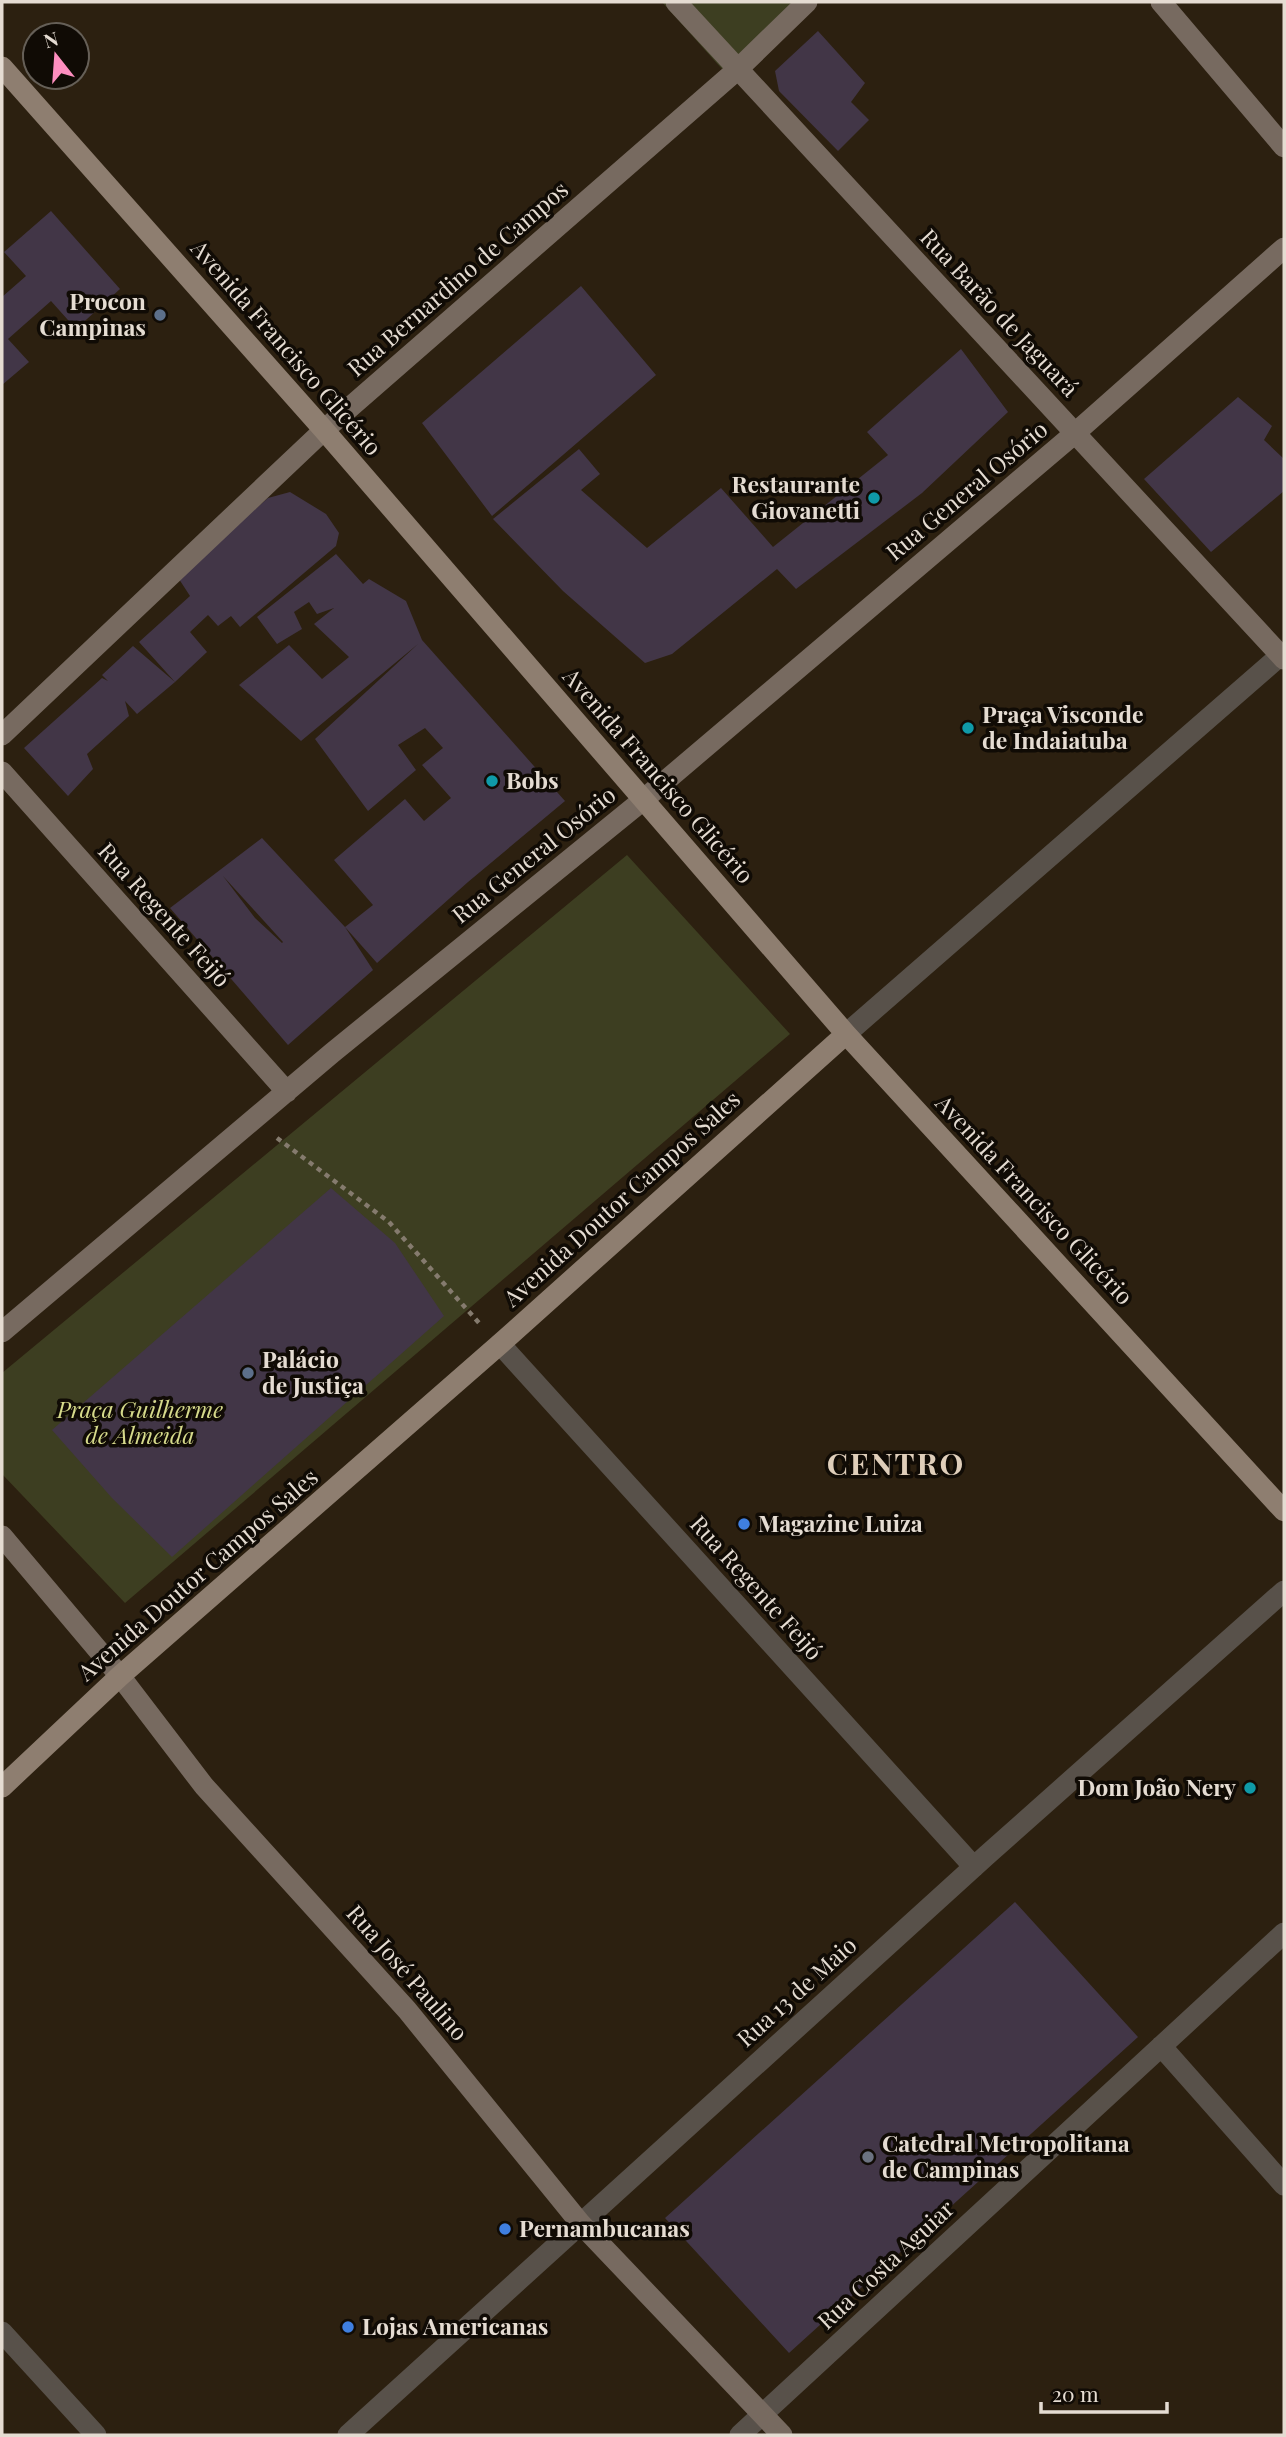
<svg xmlns="http://www.w3.org/2000/svg" width="1286" height="2437" viewBox="0 0 1286 2437" font-family="'Playfair Display',serif">
	<style>
		.green { fill: #3d3e21 }
		.building { fill: #423647; fill-rule: evenodd }
		.lines { fill: none; stroke-linecap: round; stroke-linejoin: round }
		.path { stroke: #857b6e; stroke-width: 4.5; stroke-dasharray: 5 5; stroke-linecap: butt }
		.street { stroke: #58514a; stroke-width: 21 }
		.secondary { stroke: #776a60; stroke-width: 21 }
		.primary { stroke: #8e7e70; stroke-width: 21 }
		.service-dot { fill: #5c6f8a; stroke: #100b05; stroke-width: 2.5 }
		.culture-dot { fill: #0f9aa8; stroke: #100b05; stroke-width: 2.5 }
		.shop-dot { fill: #3f7fe0; stroke: #100b05; stroke-width: 2.5 }
		.worship-dot { fill: #6b7280; stroke: #100b05; stroke-width: 2.5 }
		.labels { text-anchor: middle; stroke-width: 7; stroke-linejoin: round; paint-order: stroke }
		.street-label { font-size: 23px; fill: #e5dcd2; stroke: #100b05 }
		.poi-label { font-size: 23px; font-weight: bold; fill: #e5dcd2; stroke: #100b05; text-anchor: start }
		.park-label { font-size: 23px; font-style: italic; fill: #d6da8b; stroke: #100b05 }
		.district-label { font-size: 30px; font-weight: bold; letter-spacing: 2px; fill: #dfceba; stroke: #100b05 }
	</style>
	<rect width="100%" height="100%" fill="#2c2010"/>
	<!-- green -->
	<path class="green" d="M662,2H799L722,69Z
		M627,855L790,1034L125,1603L2,1474V1373Z"/>
	<!-- building -->
	<path class="building" d="M818,31L865,83L851,102L869,120L838,151L779,91L775,71Z
		M51,211L120,289L76,329L51,301L8,339L29,362L2,385V297L26,276L4,252Z
		M581,286L656,375L492,516L422,423Z
		M961,349L1008,412L922,493L796,589L777,569L672,654L645,663L563,591L493,519L579,449L600,474L581,490L647,548L721,488L773,547L888,455L867,432Z
		M1238,397L1272,426L1264,440L1284,459V491L1211,552L1144,479Z
		M290,492L326,514L339,533L336,546L240,627L231,616L218,626L208,615L190,632L207,652L175,682L137,714L125,701L129,716L87,754L93,769L68,796L24,748L102,678L108,681L102,675L133,646L175,682L139,642L190,596L177,576L268,498Z
		M336,554L363,584L369,579L406,601L422,640L565,801L468,882L377,963L345,927L373,905L334,860L405,799L424,821L451,798L422,765L443,748L425,728L398,745L416,770L368,811L315,739L418,644L301,741L239,685L289,645L322,679L349,657L314,624L334,608L317,614L309,602L294,612L302,629L277,644L257,617Z
		M262,838L345,927L373,970L288,1045L170,908ZM223,876L283,942L282,943L255,918Z
		M331,1188L395,1243L444,1316L172,1557L112,1498L52,1430Z
		M1015,1902L1138,2037L789,2353L665,2218Z"/>
	<g class="lines">
		<!-- path -->
		<path class="path" d="M277,1138L389,1222L479,1323"/>
		<!-- street -->
		<path class="street" d="M846,1034L1281,655
			M500,1344L974,1867
			M1161,2046L1284,2185
			M2,2332L96,2435
			M348,2435L987,1855L1284,1591
			M740,2435L1284,1933"/>
		<!-- secondary -->
		<path class="secondary" d="M676,2L1284,659
			M1161,2L1284,147
			M2,735L324,430L738,69L807,2
			M2,772L287,1092
			M2,1332L332,1053L643,800L1074,434L1284,248
			M2,1536L120,1676L204,1786L407,2010L581,2224L782,2435"/>
		<!-- primary -->
		<path class="primary" d="M2,67L324,430L846,1034L1284,1511
			M2,1787L120,1676L500,1344L846,1034"/>
	</g>
	<!-- markers -->
	<g class="service-dot">
		<circle cx="160" cy="315" r="7"/>
		<circle cx="248" cy="1373" r="7"/>
	</g>
	<g class="culture-dot">
		<circle cx="874" cy="498" r="7"/>
		<circle cx="968" cy="728" r="7"/>
		<circle cx="492" cy="781" r="7"/>
		<circle cx="1250" cy="1788" r="7"/>
	</g>
	<g class="shop-dot">
		<circle cx="744" cy="1524" r="7"/>
		<circle cx="505" cy="2229" r="7"/>
		<circle cx="348" cy="2327" r="7"/>
	</g>
	<circle class="worship-dot" cx="868" cy="2157" r="7"/>
	<g class="labels">
		<!-- street labels -->
		<g class="street-label">
			<text transform="translate(458 279) rotate(-41)" y="8">Rua Bernardino de Campos</text>
			<text transform="translate(999 313) rotate(47)" y="8">Rua Barão de Jaguará</text>
			<text transform="translate(286 348) rotate(49)" y="8">Avenida Francisco Glicério</text>
			<text transform="translate(967 491) rotate(-40)" y="8">Rua General Osório</text>
			<text transform="translate(658 776) rotate(49)" y="8">Avenida Francisco Glicério</text>
			<text transform="translate(534 855) rotate(-39)" y="8">Rua General Osório</text>
			<text transform="translate(164 915) rotate(48)" y="8">Rua Regente Feijó</text>
			<text transform="translate(622 1199) rotate(-42)" y="8">Avenida Doutor Campos Sales</text>
			<text transform="translate(1034 1200) rotate(47)" y="8">Avenida Francisco Glicério</text>
			<text transform="translate(198 1575) rotate(-41)" y="8">Avenida Doutor Campos Sales</text>
			<text transform="translate(756 1588) rotate(48)" y="8">Rua Regente Feijó</text>
			<text transform="translate(407 1973) rotate(49)" y="8">Rua José Paulino</text>
			<text transform="translate(797 1992) rotate(-42)" y="8">Rua 13 de Maio</text>
			<text transform="translate(886 2265) rotate(-43)" y="8">Rua Costa Aguiar</text>
		</g>
		<!-- poi labels -->
		<g class="poi-label">
			<text x="146" y="310" text-anchor="end">Procon<tspan x="146" dy="26">Campinas</tspan></text>
			<text x="860" y="493" text-anchor="end">Restaurante<tspan x="860" dy="26">Giovanetti</tspan></text>
			<text x="982" y="723">Praça Visconde<tspan x="982" dy="26">de Indaiatuba</tspan></text>
			<text x="506" y="789">Bobs</text>
			<text x="262" y="1368">Palácio<tspan x="262" dy="26">de Justiça</tspan></text>
			<text x="758" y="1532">Magazine Luiza</text>
			<text x="1236" y="1796" text-anchor="end">Dom João Nery</text>
			<text x="882" y="2152">Catedral Metropolitana<tspan x="882" dy="26">de Campinas</tspan></text>
			<text x="519" y="2237">Pernambucanas</text>
			<text x="362" y="2335">Lojas Americanas</text>
		</g>
		<!-- park labels -->
		<g class="park-label">
			<text x="140" y="1418">Praça Guilherme<tspan x="140" dy="26">de Almeida</tspan></text>
		</g>
		<!-- district labels -->
		<g class="district-label">
			<text x="896" y="1475">CENTRO</text>
		</g>
	</g>
	<!-- border -->
	<rect width="1286" height="2437" fill="none" stroke="#e5dcd2" stroke-width="7"/>
	<!-- north arrow -->
	<g transform="translate(56 56) rotate(343)"><circle r="33" fill="#100b05" stroke="#655f57" stroke-width="2"/>
	<path d="M0-5L12 26L0 18L-12 26Z" fill="#fd8ebf"/>
	<text y="-10" font-size="19" font-weight="bold" text-anchor="middle" fill="#e5dcd2">N</text>
	</g>
	<!-- scale -->
	<path d="M1041 2402v10h126v-10" fill="none" stroke="#e5dcd2" stroke-width="3.5"/>
	<text x="1052" y="2402" font-size="21" fill="#e5dcd2" stroke="#100b05" stroke-width="5" paint-order="stroke">20 m</text>
</svg>
